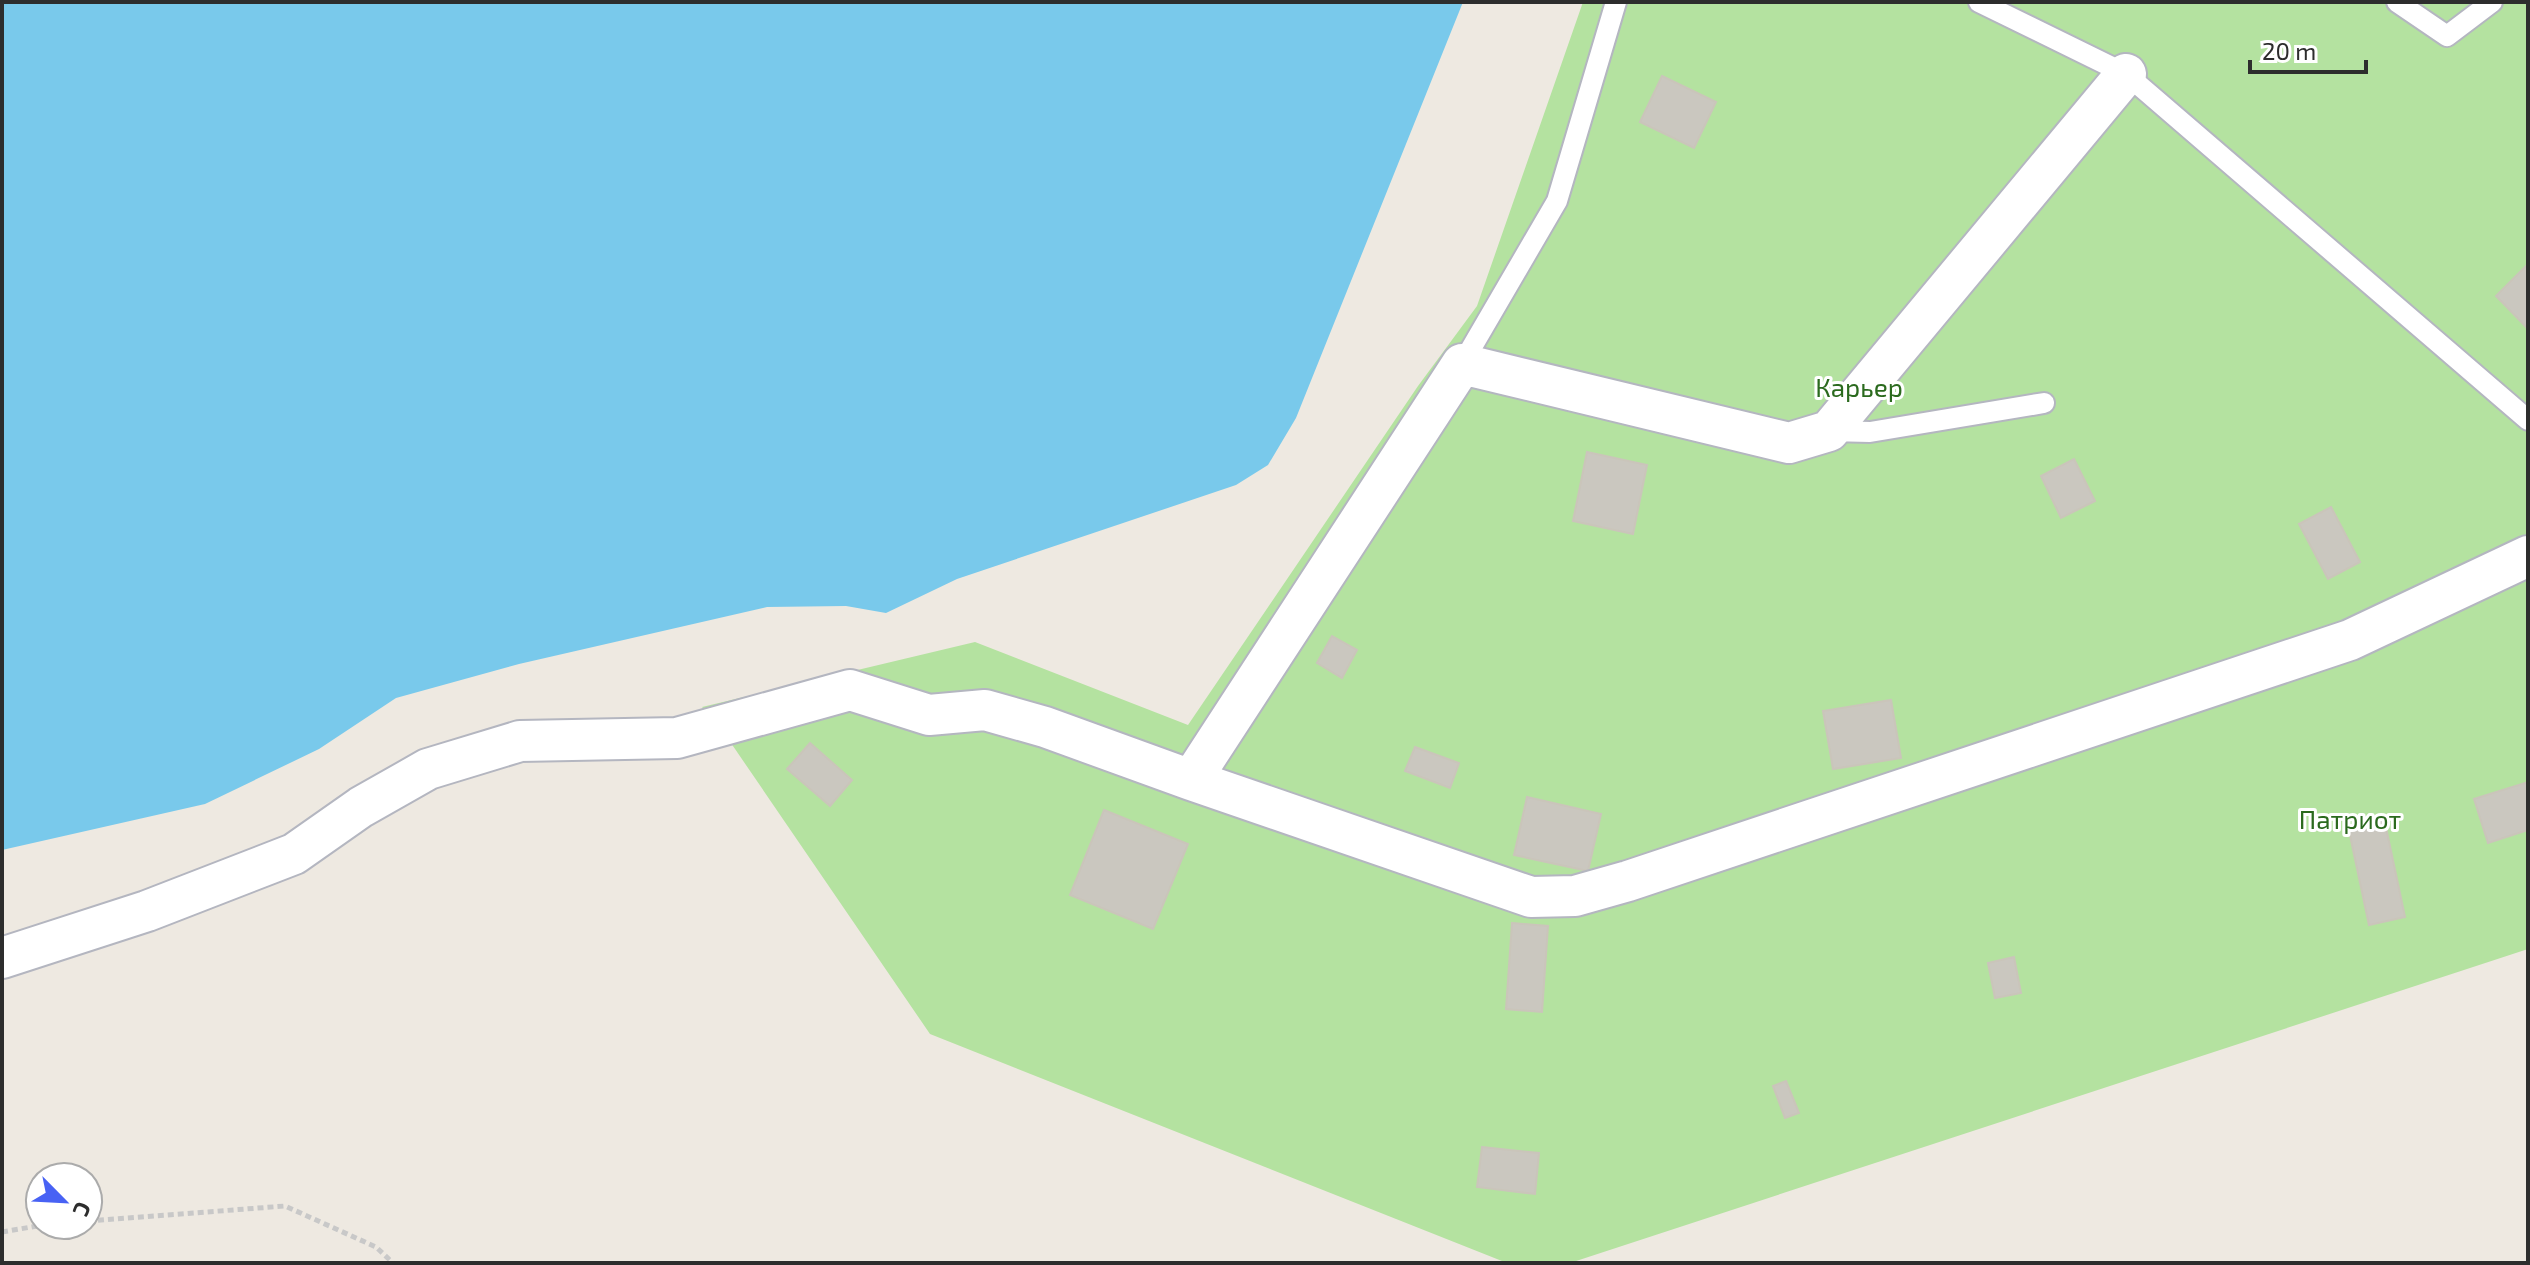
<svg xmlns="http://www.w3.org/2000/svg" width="2530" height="1265" viewBox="0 0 2530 1265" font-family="'Exo 2',sans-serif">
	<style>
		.green { fill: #b4e2a0 }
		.water { fill: #79c9eb }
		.building { fill: #cac7bf; stroke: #cac5ba; stroke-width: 2 }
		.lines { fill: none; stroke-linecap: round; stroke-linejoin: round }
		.lane-casing { stroke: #b4b6c0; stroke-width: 24 }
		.street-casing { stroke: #b4b6c0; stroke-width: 44 }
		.path { stroke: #c8c8c8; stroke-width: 5; stroke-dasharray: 6 4; stroke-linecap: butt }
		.lane { stroke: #fff; stroke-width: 20 }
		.street { stroke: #fff; stroke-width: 40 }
		.labels { text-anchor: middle; stroke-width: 6; stroke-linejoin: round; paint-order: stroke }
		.park-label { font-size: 26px; fill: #2b6a1e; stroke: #fff }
	</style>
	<rect width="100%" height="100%" fill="#eee9e1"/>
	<!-- green -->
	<path class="green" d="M1583,2H2528V949L1570,1263H1507L930,1034L720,727L702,707L975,642L1188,725L1418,386L1477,306Z"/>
	<!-- water -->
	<path class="water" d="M2,2H1463L1296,418L1268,465L1236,485L957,579L886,613L846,606L767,607L519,664L396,698L319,749L205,804L2,850Z"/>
	<!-- building -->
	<path class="building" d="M1662,76L1716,102L1694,148L1640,122Z
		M2528,264V329L2496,296Z
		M1587,452L1647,465L1633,534L1573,521Z
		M2074,459L2095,501L2061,518L2041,476Z
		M2331,507L2360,562L2328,579L2299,524Z
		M1332,636L1357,650L1342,678L1317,663Z
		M1891,700L1901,758L1833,769L1823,711Z
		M810,743L852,780L830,806L787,769Z
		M1415,747L1459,763L1450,788L1405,771Z
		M2528,782V830L2488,843L2474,799Z
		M1527,797L1601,814L1588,871L1514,855Z
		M1104,810L1188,844L1153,929L1070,895Z
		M2384,818L2405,917L2369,925L2348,826Z
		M1512,923L1548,926L1542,1012L1506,1009Z
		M2014,957L2021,993L1995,998L1988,963Z
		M1786,1081L1799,1113L1785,1118L1773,1086Z
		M1482,1147L1539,1153L1535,1194L1477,1187Z"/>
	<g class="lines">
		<defs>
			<path id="lane" d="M1979,2L2126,74L2528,420
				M2397,2L2447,36L2492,2
				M1462,364L1557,201L1616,2
				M1829,431L1870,432L2044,403"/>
			<path id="street" d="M1191,780L1462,364L1789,443L1829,431L2126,74
				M2,958L147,911L294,854L361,807L428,769L520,741L677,738L850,690L929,715L985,710L1045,727L1191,780L1531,897L1575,896L1628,881L2350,640L2528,556"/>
		</defs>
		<!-- lane casing -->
		<use href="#lane" class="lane-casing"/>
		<!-- street casing -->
		<use href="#street" class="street-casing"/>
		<!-- path -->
		<path class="path" d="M88,1221L285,1206L376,1247L393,1263
			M2,1232L43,1225"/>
		<!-- lane -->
		<use href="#lane" class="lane"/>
		<!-- street -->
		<use href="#street" class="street"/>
	</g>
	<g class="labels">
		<!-- park labels -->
		<g class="park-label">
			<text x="1859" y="397">Карьер</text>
			<text x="2350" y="829">Патриот</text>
		</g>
	</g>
	<!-- border -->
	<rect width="2530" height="1265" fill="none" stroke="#2d2d2d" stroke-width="8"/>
	<!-- north arrow -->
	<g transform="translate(64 1201) rotate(114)"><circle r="38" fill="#ffffff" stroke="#ababab" stroke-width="2"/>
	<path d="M0-6L14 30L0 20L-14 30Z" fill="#4862f4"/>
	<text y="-12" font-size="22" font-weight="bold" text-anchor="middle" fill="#2d2d2d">С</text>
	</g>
	<!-- scale -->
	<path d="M2250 60v12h116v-12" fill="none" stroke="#2d2d2d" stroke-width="4"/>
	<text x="2262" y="60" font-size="24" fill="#2d2d2d" stroke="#ffffff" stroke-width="6" paint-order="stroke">20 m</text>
</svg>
